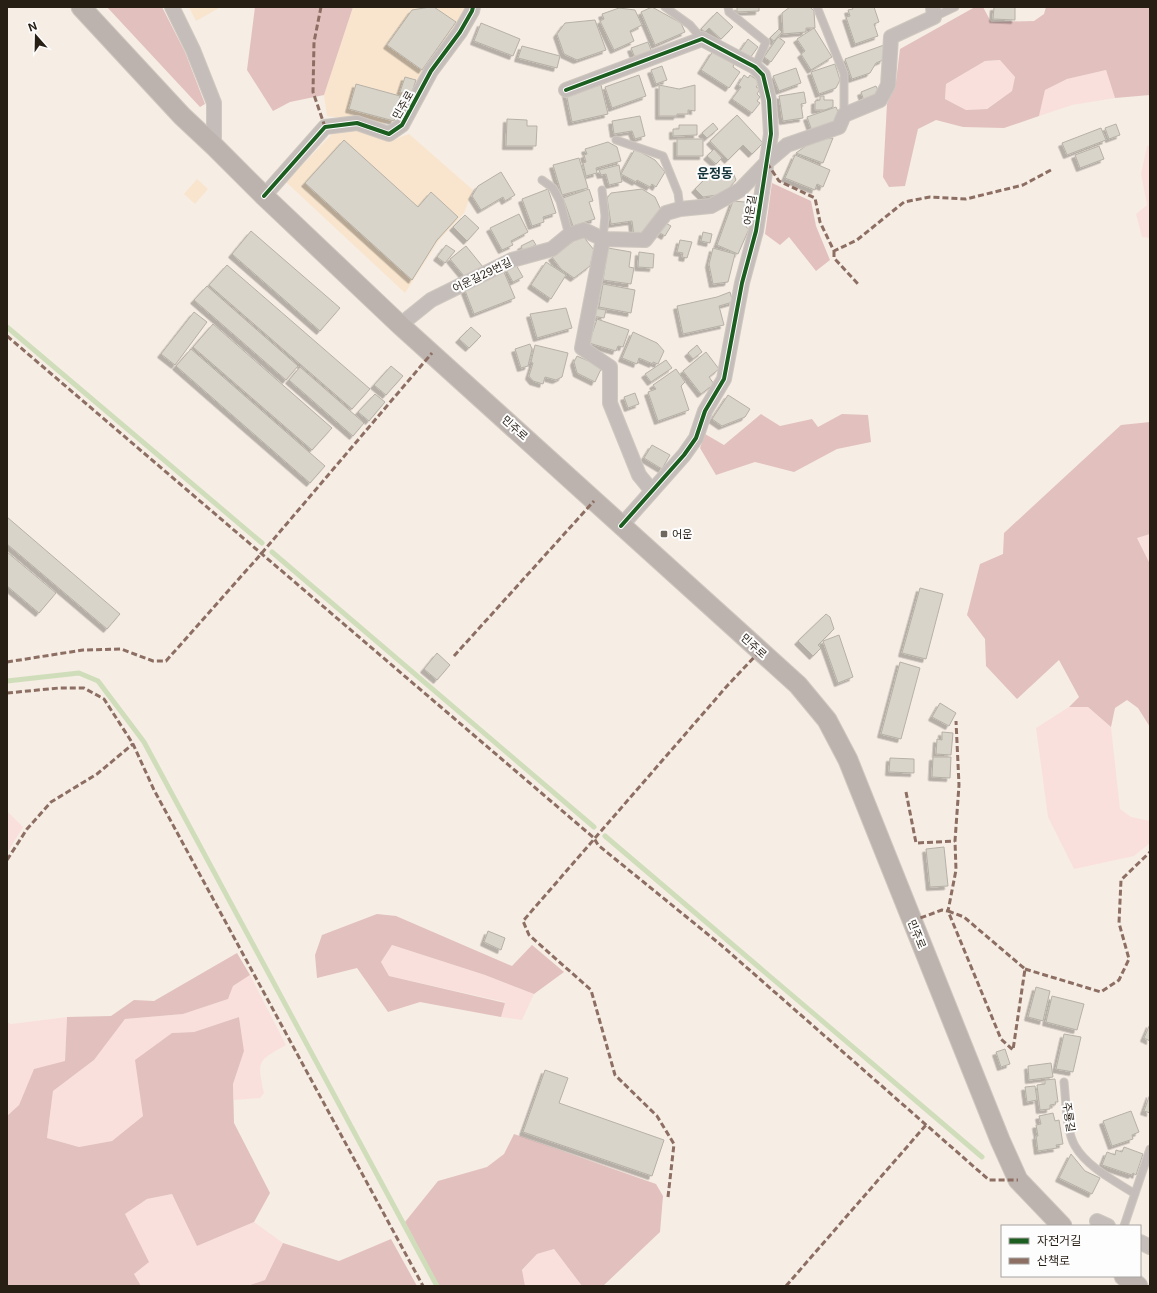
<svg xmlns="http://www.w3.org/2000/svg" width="1157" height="1293" viewBox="0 0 1157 1293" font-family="Inter,'Noto Sans KR',sans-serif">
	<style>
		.built { fill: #f9e5cd }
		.green { fill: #fae0dd }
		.forest { fill: #e2c0be; fill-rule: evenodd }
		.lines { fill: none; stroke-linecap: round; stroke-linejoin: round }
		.stream { stroke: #d0ddba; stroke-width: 5 }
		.building { fill: #d9d4ca; stroke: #b6b1a7; filter: url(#shadow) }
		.lane-casing { stroke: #cfc8c0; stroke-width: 9 }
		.street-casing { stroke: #cfc8c0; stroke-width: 16 }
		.secondary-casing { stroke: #cfc8c0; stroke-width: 21 }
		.lane { stroke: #c5bdb9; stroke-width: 7 }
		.street { stroke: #c5bdb9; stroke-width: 14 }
		.secondary { stroke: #bcb3ae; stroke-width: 19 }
		.quiet { stroke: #8d6e63; stroke-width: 3; stroke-dasharray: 6 3; stroke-linecap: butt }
		.cycleway-casing { stroke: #fdfdfd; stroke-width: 6 }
		.cycleway { stroke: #1b5e20; stroke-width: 4 }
		.poi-dot { fill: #6f665d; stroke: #fdfdfd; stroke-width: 1.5 }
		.labels { text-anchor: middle; stroke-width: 4; stroke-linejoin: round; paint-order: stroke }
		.street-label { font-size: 11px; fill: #271e14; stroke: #fdfdfd }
		.poi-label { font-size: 11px; fill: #271e14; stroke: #fdfdfd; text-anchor: start }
		.quarter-label { font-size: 13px; font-weight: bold; fill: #14343b; stroke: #fdfdfd }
	</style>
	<defs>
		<filter id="shadow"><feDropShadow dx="-3.5" dy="3.5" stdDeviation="0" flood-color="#0004"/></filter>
	</defs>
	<rect width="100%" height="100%" fill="#f6ede4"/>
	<!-- built -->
	<path class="built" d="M189,7H219V8L196,21Z
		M353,7H467L427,69L397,122L382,123L327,116L324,95Z
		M360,129L390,141L409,134L473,190L464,213L439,240L405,293L286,182L334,132Z
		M197,179L208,189L195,204L184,194Z"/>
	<!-- green -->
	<path class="green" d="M1001,60L1015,77L1012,91L986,109L966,110L945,99L946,84L985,61Z
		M1106,70L1115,98L1072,105L1039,116L1045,90L1067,79Z
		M1150,145V238L1142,237L1136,214L1147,205L1141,174L1147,146Z
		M1150,534V564L1137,537Z
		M1069,707H1088L1111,727L1120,809L1131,817L1150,821V843L1134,856L1074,869L1048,817L1036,728Z
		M7,811L23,827L7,853Z
		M392,945L485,975L534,994L522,1020L501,1017L505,1002L389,976L381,962Z
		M250,975L286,1045C257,1061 257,1061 264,1093L260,1098L234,1100L233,1084L244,1051L239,1017L194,1032L172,1033L143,1116L112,1141L79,1147L47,1138L53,1091L94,1060L125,1019L183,1014L228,999L233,986Z
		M67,1017L65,1062L34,1069L19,1105L7,1116V1022L11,1024Z
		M172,1194L197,1246L254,1222L283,1243L265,1280L247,1286H141L134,1274L125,1214L147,1199Z
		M554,1249L582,1286H525L522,1271L537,1254Z"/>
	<!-- forest -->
	<path class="forest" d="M107,7H162L185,52L205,104L200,107Z
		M255,7H353L324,95L290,102L273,111L247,70Z
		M975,7H983L991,22L1034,21L1044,14L1046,7H1150V95L1115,98L1106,70L1067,79L1045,90L1039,116L1004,128L963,127L936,120L918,129L905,186L889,187L883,177L887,104L896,82L900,49ZM1000,60L1015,77L1012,91L987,109L966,110L945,99L946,84L985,61Z
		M772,183L811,201L816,226L830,260L816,271L789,237L780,245L765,234Z
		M761,414L780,426L812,419L818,427L842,414L868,415L871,442L837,449L794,472L755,462L716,475L700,448L705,434L724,445Z
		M1150,422V534L1137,538L1150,564V727L1138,708L1127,700L1115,708L1111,727L1088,707H1069L1079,697L1059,660L1017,699L986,666L985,639L967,615L980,564L1003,554L1004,533L1121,425Z
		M377,914L396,916L512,966L532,945L564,972L534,994L485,975L392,945L381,962L389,976L505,1003L501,1017L420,1002L388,1012L357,968L317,978L315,955L322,935Z
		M237,953L250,975L233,986L228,999L183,1014L125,1019L94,1060L53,1091L47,1138L79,1147L112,1141L143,1116L135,1060L172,1033L194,1032L239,1017L244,1051L233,1084L234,1123L270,1193L254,1222L197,1246L172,1194L147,1199L125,1214L149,1262L134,1274L141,1286H7V1116L19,1105L34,1069L65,1061L67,1017L111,1016L134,1000L154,1001Z
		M514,1134L656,1184L663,1196L660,1232L603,1286H582L554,1249L537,1254L522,1270L525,1286H439L405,1222L438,1181L487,1167L504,1154Z
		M391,1239L417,1286H247L265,1280L283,1243L339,1261Z"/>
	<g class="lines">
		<!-- stream -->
		<path class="stream" d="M7,327L262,543
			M272,552L594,827
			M7,681L79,673L98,681L144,742L437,1286
			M605,836L982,1157"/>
	</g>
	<!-- building -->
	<path class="building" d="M430,7H434L456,22L422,70L387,45L412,10Z
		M652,7L681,23L685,32L655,45L641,12Z
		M737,7H759V11L737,12Z
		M790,7H810L814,11L815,28H806V32L783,34L782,13Z
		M852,7H874L879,22L874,24L878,36L855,44L846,17L850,16L848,10L853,9Z
		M994,7H1015V20L993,19Z
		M619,8L635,10L642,25L630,31L634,41L614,50L600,21L604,19L602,14Z
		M717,12L733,27L721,39L709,28L705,32L701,29Z
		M595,20L606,50L577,60L564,54L557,34L565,23Z
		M481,23L520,39L513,56L474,41Z
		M814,28L832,57L811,70L801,54L805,51L797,39Z
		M779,29L782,32L774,41L770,38Z
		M778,37L785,42L771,62L764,57Z
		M748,39L758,47L750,58L740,51Z
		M648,42L652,52L635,58L631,48Z
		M884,45L883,60L876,63L870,73L852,79L845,59Z
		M522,46L560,56L557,68L518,58Z
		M713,51L734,64L733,67L740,72L729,88L701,70Z
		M835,64L840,80L836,88L819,94L811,72Z
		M662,66L667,80L656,84L651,70Z
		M796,68L801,83L779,91L773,76Z
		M639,75L646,96L612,108L605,87Z
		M744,75L748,78L750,75L760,82L756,87L760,89L757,94L760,97L757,101L760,103L752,113L732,99L741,87L738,85Z
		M405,77L416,80L411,95L400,92Z
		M356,84L400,96L394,121L349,109Z
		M601,85L608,114L572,122L566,93Z
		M659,85L679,89L695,85V111L688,110V114H677V116H659Z
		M876,86L880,95L864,101L861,92Z
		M804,92L806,103L801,104L803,118L783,121L779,96Z
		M820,96H824V100H833V107L825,110H815V101L820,100Z
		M836,107L839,114L836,123L812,131L807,117Z
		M737,115L763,143L752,154L743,145L728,160L710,141Z
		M640,116L645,136L635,139L632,131L614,134L612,121Z
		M507,119L527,120V126H537L536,146H506Z
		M713,123L718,129L707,138L702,133Z
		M1116,124L1120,135L1109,139L1105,128Z
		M679,125H697V135L673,136V129H679Z
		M1101,128L1106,140L1067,155L1062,143Z
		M833,138L823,163L796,153L814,140Z
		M677,139H703V156H677Z
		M344,140L418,207L431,192L458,217L437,240L412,280L305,183Z
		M608,142L617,147L621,161L596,168L597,173L586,176L583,163L586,162L584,155L587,154L585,149Z
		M1099,146L1104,159L1080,168L1075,155Z
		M635,149L655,160L665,172L656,187L652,184L650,187L637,180L636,182L621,174Z
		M714,149L722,158L716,164L707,156Z
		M795,155L830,170L823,187L817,184L815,190L785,178Z
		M579,158L588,188L562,195L553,165Z
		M619,165L622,182L609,185L606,174L601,175L599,170Z
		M719,165L733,172L736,180L724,194L703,197L695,189Z
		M501,172L515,195L505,201L503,197L481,210L472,196L478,186Z
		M548,189L556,213L543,217L544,222L532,226L522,199Z
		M589,189L593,201L589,202L595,219L573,226L563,198Z
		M642,189L655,197L661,210L644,234L634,236L632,221L611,224L607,198L611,193Z
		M733,201L745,202L748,222L746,227L749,229L738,254L717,245Z
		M519,214L528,232L511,241L513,245L502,250L490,228Z
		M465,215L479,228L467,241L453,227Z
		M662,221L671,226L665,236L657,231Z
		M251,231L340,308L320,331L232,254Z
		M703,232L712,234L710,243L701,241Z
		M582,235L594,250L590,266L574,278L561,269L552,257Z
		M533,240L536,245L523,251L521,246Z
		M680,240L692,242L687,258L682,257L683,253L677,252Z
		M446,245L455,251L445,263L437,257Z
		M466,246L483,267L464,276L450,259Z
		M608,248L631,252L629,267L634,268L631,284L603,280Z
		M713,248L735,254L728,282L713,284L709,264Z
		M639,252L654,254L653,268L638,267Z
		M546,262L566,275L551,299L531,285Z
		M515,263L523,277L513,282L505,268Z
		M227,265L370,389L352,409L209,285Z
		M504,272L515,298L474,314L464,288Z
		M603,284L635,290L631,313L599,307Z
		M207,286L298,366L286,380L194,300Z
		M730,292L733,302L719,306L724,325L683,334L677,306L717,297Z
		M566,308L572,328L537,338L530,314Z
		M594,308L606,310L604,318L592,316Z
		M194,312L207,322L175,365L161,354Z
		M597,319L629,330L623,347L618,346L616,351L589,343Z
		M213,324L332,428L312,450L193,347Z
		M471,327L481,336L469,348L459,339Z
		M633,332L657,343L664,351L658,364L653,362V364L639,358L637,364L622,358Z
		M530,344L532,349L528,366L521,368L515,349Z
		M535,345L568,353L562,377L556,380L545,377L543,384L533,381L529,376L533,363L531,362Z
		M697,345L702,352L693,359L688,353Z
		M191,349L325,466L310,483L176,366Z
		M706,352L719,369L709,377L714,384L701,394L683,371Z
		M577,356L602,367L595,382L577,373L574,362Z
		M666,360L672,368L651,382L645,374Z
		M391,366L403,376L386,395L374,385Z
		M300,367L364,423L353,436L289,380Z
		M676,369L685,382L681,386L689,410L658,421L648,392L656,389L653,385Z
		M635,393L639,404L628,408L624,397Z
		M375,394L385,402L369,421L358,412Z
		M728,395L750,409L745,417L722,426L712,419Z
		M652,445L670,455L662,469L644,458Z
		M7,517L120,614L107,629L7,544Z
		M7,552L56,593L39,613L7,586Z
		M920,588L943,594L926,659L902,653Z
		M826,614L830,617L834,629L818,645L821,648L813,656L798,641Z
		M839,635L853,677L838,683L823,641Z
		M437,653L450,665L437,680L424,669Z
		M900,662L920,668L901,739L881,734Z
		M940,703L956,713L949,726L932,717Z
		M942,732L953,733L951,755L936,754L937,739L942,740Z
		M933,757H951L950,778L932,777Z
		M890,758L914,759V773L889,772Z
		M944,847L948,886L930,887L926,849Z
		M488,931L505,938L501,950L484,942Z
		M1036,987L1050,991L1043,1021L1028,1017Z
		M1052,996L1084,1004L1077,1030L1046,1022Z
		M1150,1024V1041L1144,1038Z
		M1064,1034L1081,1037L1073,1072L1056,1069Z
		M1005,1049L1010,1064L1001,1067L996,1052Z
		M1051,1063L1053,1077L1029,1080L1028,1066Z
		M545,1070L568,1078L559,1103L664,1140L652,1176L523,1132Z
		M1055,1079L1058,1102H1055L1056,1104L1050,1105V1109L1040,1110L1037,1085L1045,1084V1080Z
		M1035,1086L1037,1100L1027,1102L1025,1087Z
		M1150,1094V1113L1144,1111Z
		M1131,1111L1139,1132L1132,1135L1133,1139L1112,1146L1103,1121Z
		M1053,1113L1055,1121L1059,1120L1063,1144L1056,1145L1057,1148L1038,1151L1036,1136H1038L1036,1125L1041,1124L1039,1116Z
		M1124,1147L1143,1154L1136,1175L1133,1173L1132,1175L1102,1165L1107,1152L1115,1155L1116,1150L1122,1152Z
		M1071,1154L1085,1171L1100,1178L1092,1194L1059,1178Z"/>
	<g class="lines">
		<defs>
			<path id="lane" d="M665,7L690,25L702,39
				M728,7L729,12L766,42L755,67
				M817,7L844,74V115
				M934,17L955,7
				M616,140L663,156L678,193L680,209
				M542,180L553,188L560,201L569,235
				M602,190L605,216L603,239
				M1064,1082C1066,1100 1066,1131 1075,1146C1087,1167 1115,1181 1135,1194
				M1124,1226L1150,1149"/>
			<path id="street" d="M172,7L193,50L214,103V146
				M566,90L702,39L755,67L763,75L769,100L771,134L756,231L742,283L724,379L705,411L696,438L684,455L621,526
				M264,196L325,127L357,123L389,134L402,125L431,71L460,32L472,11L473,7
				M603,239L582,348L610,367V403L639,475L652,491
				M400,325L431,300L512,260L552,249L569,235L584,230L603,239L645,240L666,213L680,209L711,206L740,190L767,162L787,145L839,127L844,115L880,100L888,85L891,37L934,17L933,7
				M1097,1221L1108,1226
				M1140,1242L1150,1247"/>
			<path id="secondary" d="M81,7L182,116L214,146L264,196L400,325L798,685L827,720L848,760L1000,1140L1018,1180L1062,1226
				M1124,1276L1138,1286"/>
		</defs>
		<!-- lane casing -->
		<use href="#lane" class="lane-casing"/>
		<!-- street casing -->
		<use href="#street" class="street-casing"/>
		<!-- secondary casing -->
		<use href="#secondary" class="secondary-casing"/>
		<!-- lane -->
		<use href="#lane" class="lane"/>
		<!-- street -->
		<use href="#street" class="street"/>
		<!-- secondary -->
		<use href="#secondary" class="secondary"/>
		<!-- quiet -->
		<path class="quiet" d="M321,7L314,42L313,92L325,127
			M767,163L779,181L815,198L820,222L834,251L857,240L904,202L930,197L966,199L1023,185L1051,170
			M834,251V258L858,284
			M7,336L594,838L598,845L721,945L989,1180H1018
			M454,656L594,501
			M7,662L83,650L121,649L153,661H166L261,554L432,353
			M7,693L59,688H84L104,699L133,744L154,790L423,1286
			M906,792L916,843L955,841
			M7,860L27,829L51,802L97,774L133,744
			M948,911L964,917L1025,969L1013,1050L1001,1039Z
			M912,921L942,910L948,911L956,870L955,841L959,785L956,721
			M1025,969L1101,992L1119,980L1129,959L1119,923L1121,880L1150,852
			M668,1197L674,1144L657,1116L615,1075L591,990L529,935L523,921L727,686L760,651
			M786,1286L926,1125"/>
		<defs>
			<path id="cycleway" d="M566,90L702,39L755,67L763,75L769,100L771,134L756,231L742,283L724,379L705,411L696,438L684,455L621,526
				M264,196L325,127L357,123L389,134L402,125L431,71L460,32L472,11L473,7"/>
		</defs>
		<!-- cycleway casing -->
		<use href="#cycleway" class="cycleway-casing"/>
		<!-- cycleway -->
		<use href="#cycleway" class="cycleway"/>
	</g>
	<!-- markers -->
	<rect class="poi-dot" x="660" y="530" width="8" height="8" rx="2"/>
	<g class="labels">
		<!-- street labels -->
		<g class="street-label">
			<text transform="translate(403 105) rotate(-60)" y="4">민주로</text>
			<text transform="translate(750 210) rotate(-81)" y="4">어운길</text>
			<text transform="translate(482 275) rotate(-26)" y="4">어운길29번길</text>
			<text transform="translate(515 428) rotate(42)" y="4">민주로</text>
			<text transform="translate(754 646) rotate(42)" y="4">민주로</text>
			<text transform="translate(917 934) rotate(68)" y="4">민주로</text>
			<text transform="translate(1069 1117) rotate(81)" y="4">주룡길</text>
		</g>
		<!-- poi labels -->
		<g class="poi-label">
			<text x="672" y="538">어운</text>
		</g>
		<!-- quarter labels -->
		<g class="quarter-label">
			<text x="715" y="178">운정동</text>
		</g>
	</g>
	<!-- border -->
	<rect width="1157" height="1293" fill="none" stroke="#271e14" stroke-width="16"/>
	<!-- legend -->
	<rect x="1001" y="1225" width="140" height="52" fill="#fdfdfd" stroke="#a7a4a0"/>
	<rect x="1009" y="1238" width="20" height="6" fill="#1b5e20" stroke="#a7a4a0"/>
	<text x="1037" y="1245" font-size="12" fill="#271e14">자전거길</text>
	<rect x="1009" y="1258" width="20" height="6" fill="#8d6e63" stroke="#a7a4a0"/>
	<text x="1037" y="1265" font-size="12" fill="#271e14">산책로</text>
	<!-- north arrow -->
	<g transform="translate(36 36) rotate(340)" stroke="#fdfdfd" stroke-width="3" paint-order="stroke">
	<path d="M0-3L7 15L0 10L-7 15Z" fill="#271e14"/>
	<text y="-6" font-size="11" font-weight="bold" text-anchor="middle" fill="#271e14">N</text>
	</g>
</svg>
